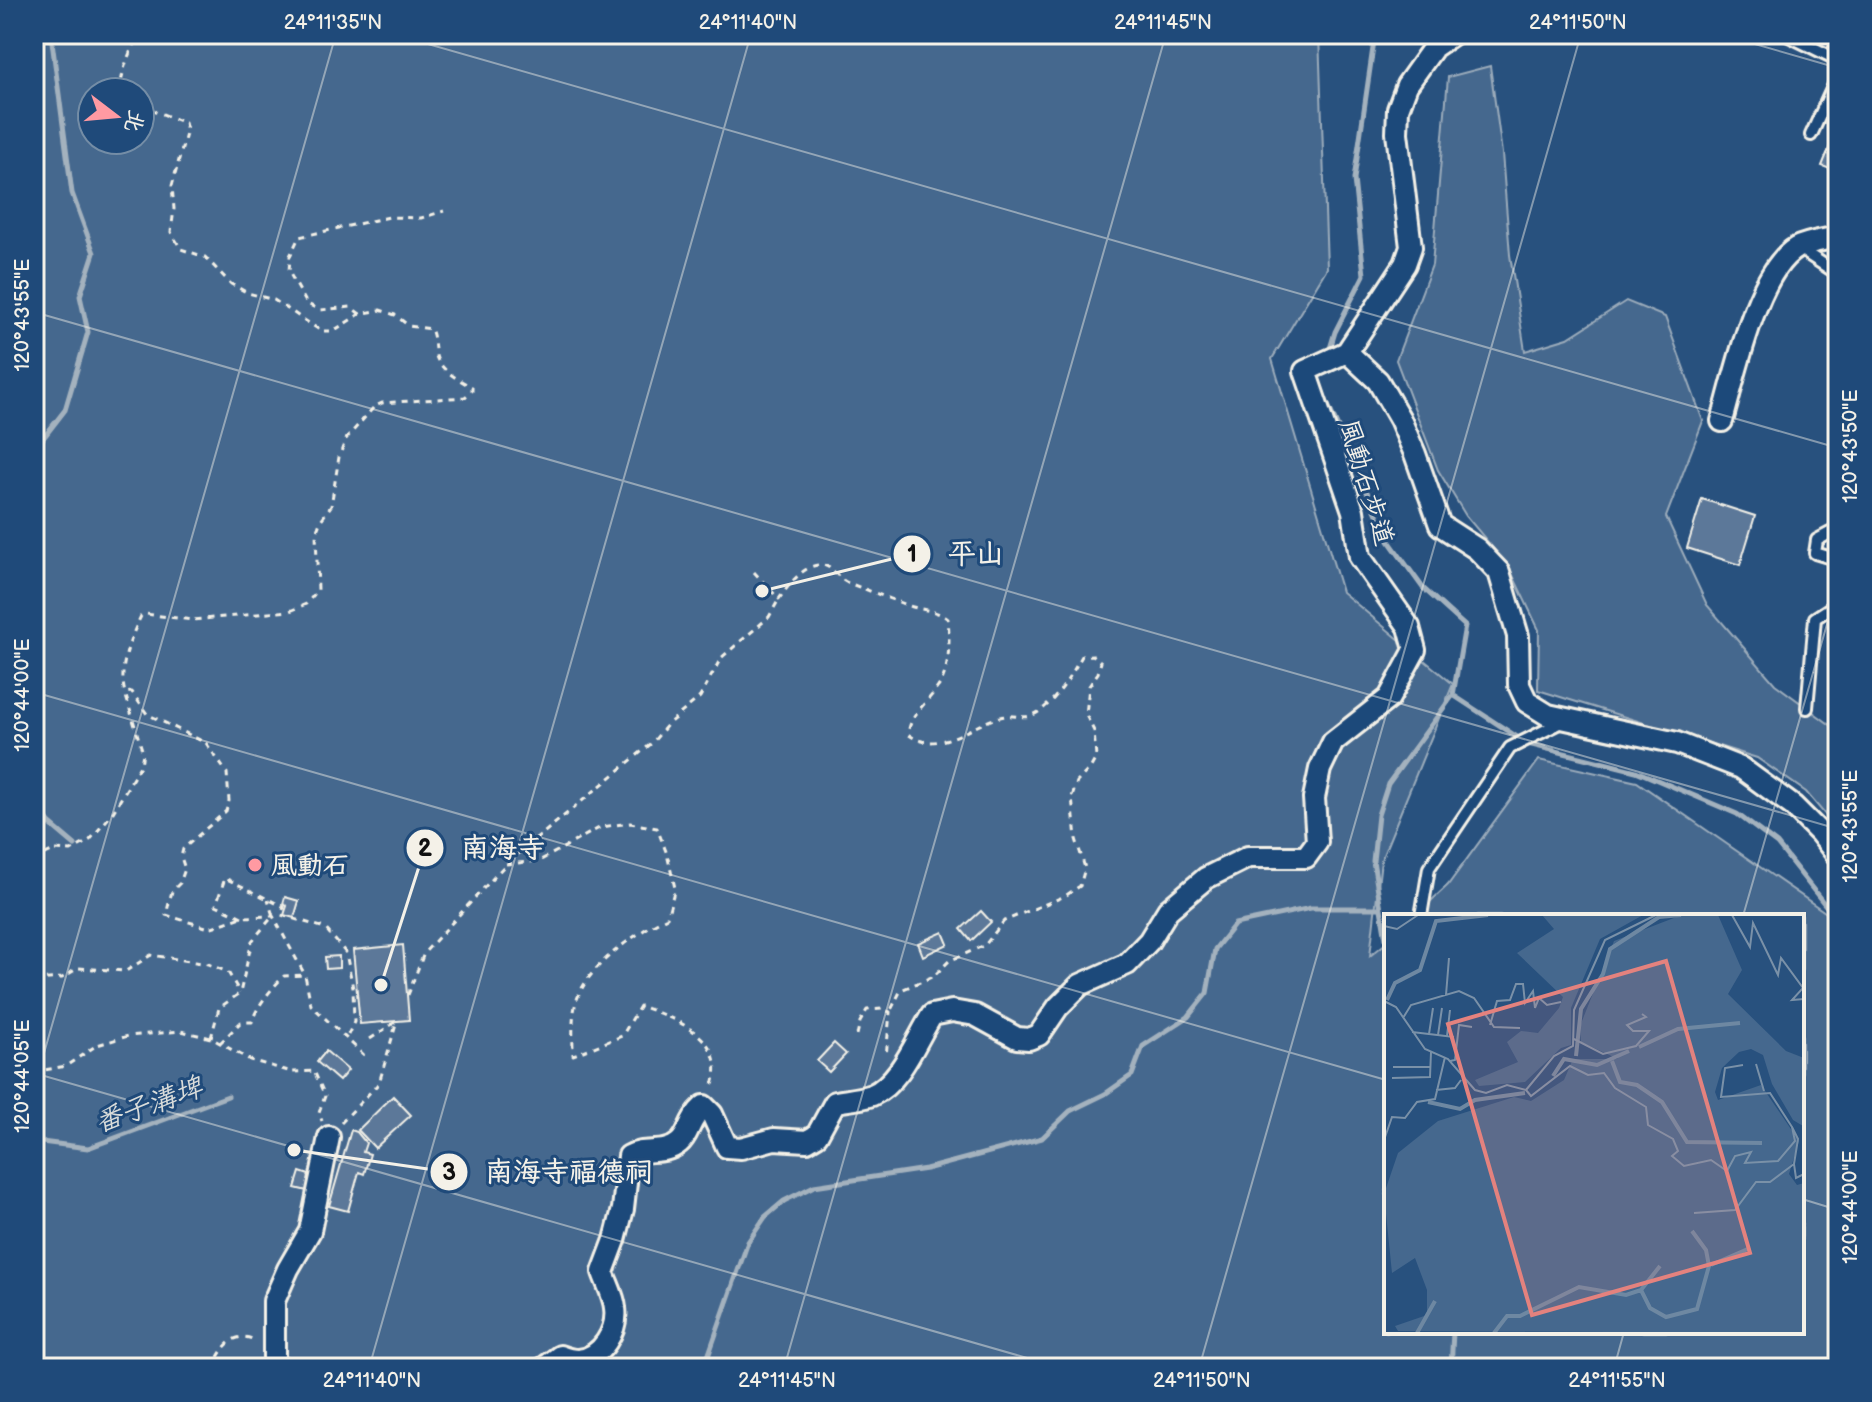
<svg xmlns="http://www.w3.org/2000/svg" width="1872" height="1402" viewBox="0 0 1872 1402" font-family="'Balsamiq Sans','LXGW WenKai TC',sans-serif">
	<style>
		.green { fill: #45688e; stroke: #9cacbb; stroke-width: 2; fill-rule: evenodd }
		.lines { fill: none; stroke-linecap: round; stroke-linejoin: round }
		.stream { stroke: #a4b2be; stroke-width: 5 }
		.building { fill: #5b7899; stroke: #f4f1e8; stroke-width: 2 }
		.lane-casing { stroke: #f4f1e8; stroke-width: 16 }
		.street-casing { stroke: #f4f1e8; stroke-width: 26 }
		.path { stroke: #f4f1e8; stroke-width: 3; stroke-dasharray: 6 6; stroke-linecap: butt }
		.lane { stroke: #1f4a7a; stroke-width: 10 }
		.street { stroke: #1f4a7a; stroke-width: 20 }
		.ticks { fill: none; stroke: #f4f1e8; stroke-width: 2; stroke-opacity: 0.45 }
		.poi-dot { fill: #ff9aa2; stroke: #1f4a7a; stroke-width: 3 }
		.labels { text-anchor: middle; stroke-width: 6; stroke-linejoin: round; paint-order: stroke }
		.street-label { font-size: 26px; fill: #f4f1e8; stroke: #1f4a7a }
		.poi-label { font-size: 26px; font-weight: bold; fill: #f4f1e8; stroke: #1f4a7a; text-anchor: start }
		.water-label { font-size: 28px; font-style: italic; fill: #d9dcda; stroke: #1f4a7a }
		.inset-river { fill: none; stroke: #6e88a2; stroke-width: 4 }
		.inset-road { fill: none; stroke: #7a91a8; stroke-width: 2 }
		.view { fill: #e4827e; fill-opacity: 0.15; stroke: #e4827e; stroke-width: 4 }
		.inset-edge { fill: none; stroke: #f4f1e8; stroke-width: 4 }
		.leader { fill: none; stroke: #f4f1e8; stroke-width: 3 }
		.callout-dot { fill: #f4f1e8; stroke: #1f4a7a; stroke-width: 3 }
		.mark-label { font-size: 24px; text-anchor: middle; font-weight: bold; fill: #111 }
		.callout-label { font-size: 28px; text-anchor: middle; font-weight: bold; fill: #f4f1e8; stroke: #1f4a7a; stroke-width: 6; stroke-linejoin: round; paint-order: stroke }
		.neatline { fill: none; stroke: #f4f1e8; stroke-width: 3 }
		.ticks-label { font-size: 20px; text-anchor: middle; fill: #f4f1e8 }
	</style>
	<rect width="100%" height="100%" fill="#28517e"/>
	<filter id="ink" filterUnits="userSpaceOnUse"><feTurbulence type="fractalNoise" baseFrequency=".0125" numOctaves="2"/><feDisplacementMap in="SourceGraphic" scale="16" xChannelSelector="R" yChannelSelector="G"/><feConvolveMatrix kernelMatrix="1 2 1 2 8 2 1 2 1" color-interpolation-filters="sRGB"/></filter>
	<g filter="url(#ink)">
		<!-- green -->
		<path class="green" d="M34,34H1319L1327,268L1272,359L1342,592L1453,684L1381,860L1370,956L1386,943V1332H1802V916H1415L1448,885L1539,760L1637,782L1838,921V1368H34ZM92,92H140V140H92Z
			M1490,66L1502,153L1510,255L1525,351L1568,338L1626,301L1665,317L1703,421L1666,517L1707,605L1775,684L1832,726L1838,723V830L1806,792L1757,758L1538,690L1539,630L1509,567L1466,516L1438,470L1396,360L1432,265L1448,77Z"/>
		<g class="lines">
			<!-- stream -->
			<path class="stream" d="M1328,355L1335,332L1364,275L1354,179L1375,34
				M1323,394L1389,541L1423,588L1465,626L1453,695L1388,784L1378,815L1373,861L1386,939
				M34,450L65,410L88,332L80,296L94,253L72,193L51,34
				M1453,695L1528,744L1636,771L1737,814L1777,844L1838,921
				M34,801L49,823L75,845
				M34,1141L88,1148L228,1096
				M673,1368L705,1363
				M704,1368L748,1242L765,1217L784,1201L814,1186L926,1169L1042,1138L1070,1111L1105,1094L1132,1075L1143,1046L1188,1017L1207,993L1215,949L1235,924L1311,908H1380
				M1451,1368L1453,1332"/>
		</g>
		<!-- building -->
		<path class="building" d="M1835,134L1838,135V157L1833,170L1822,166Z
			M1702,499L1755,516L1740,565L1687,548Z
			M285,897L299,901L294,918L284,915L287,906L283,904Z
			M981,911L991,922L971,941L961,929Z
			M943,932L948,944L923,956L918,943Z
			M403,945L409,1020L360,1024L353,950Z
			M339,956V968L326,969L325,957Z
			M834,1043L846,1054L829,1072L817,1061Z
			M326,1051L348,1070L339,1081L317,1062Z
			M393,1096L411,1115L375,1148L358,1130Z
			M351,1130L357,1132L366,1143L363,1152L370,1154L364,1174L359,1172L348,1211L329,1206Z
			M300,1172L315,1177L311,1192L295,1188Z"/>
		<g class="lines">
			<defs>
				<path id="lane" d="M1785,34L1838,60
					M1811,135L1838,76
					M1797,247L1838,274
					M1838,534L1830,533L1817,540L1815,553L1838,560
					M1807,708L1815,618L1838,603
					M1421,916L1429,868L1510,748L1564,721"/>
				<path id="street" d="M1347,352L1378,381L1400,419L1415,454L1440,525L1477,549L1499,572L1518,636L1519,685L1527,702L1548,715L1677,743L1741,768L1793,806L1820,833L1838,856
					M1347,352L1405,264L1411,247L1397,133L1398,109L1407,85L1434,47L1453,34
					M1722,421C1735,376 1756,272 1796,248C1807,242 1825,240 1838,237
					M274,1368V1301L288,1269L310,1231L329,1137
					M544,1368L560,1356C565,1358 573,1360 578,1360C602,1358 618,1330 615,1308C614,1296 607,1284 603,1272L615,1240L623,1209L629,1156C645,1147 664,1156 679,1143C690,1134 688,1120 704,1106L712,1114L727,1147L741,1148L774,1139L807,1141L817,1135L835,1102C846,1100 861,1099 872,1095C901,1082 916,1040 932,1015L952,1011L975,1015L1017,1038L1029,1039L1039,1035L1058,1007L1080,985L1127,964L1149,941L1168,910L1206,878L1248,857H1306L1317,842L1314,798L1320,769L1333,742L1389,698L1415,650L1409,627L1360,557L1353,511L1305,371L1347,352"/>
			</defs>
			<!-- lane casing -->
			<use href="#lane" class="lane-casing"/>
			<!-- street casing -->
			<use href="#street" class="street-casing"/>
			<!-- path -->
			<path class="path" d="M121,92C120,72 130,53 138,34
				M140,105L185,123L187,130L172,186L174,209L171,232L181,249L205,257L231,284L248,293L274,300L321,331H333L360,314L380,310L395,315L409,326L431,329C435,338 434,346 436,356C440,370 459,380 472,387V391L465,397L382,403L374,407L346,439L339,457L331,506L321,520L316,533L318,590L306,604L290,611L192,620L146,614L141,616C130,639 118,668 125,693L132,692L147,714L206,743L227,773L229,801L226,811L183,849L181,857L185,869L180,883L172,891L166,915L209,928L242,917L273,916L305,975L311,1005L366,1057
				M360,314L351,307L320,310L307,304L289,272L290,256L299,237L389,217L421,218L444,211
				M754,572L779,599C788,586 804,563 823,565C833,567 838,579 848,583C868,590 887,598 907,605C922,611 936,609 948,619C950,639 950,671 938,687C928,702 910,714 908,734C937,757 972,724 1000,717C1020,712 1025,725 1046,706C1061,693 1072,673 1082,656L1093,655L1101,662L1098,673L1089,686L1086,715L1094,731L1096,758L1091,767L1077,782L1072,797L1076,839L1085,868L1080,886L1065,896L1004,921L985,945L949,961L934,976L901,990L890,1012
				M34,859L54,850L71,851L90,840L112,814L141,764L143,753L125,693
				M506,864L539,861L601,827L630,823L657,828L667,854L675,888L667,917C633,935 579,970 574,1012C572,1026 573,1041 573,1055L622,1036L640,1006C677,1019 732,1040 711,1090
				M242,917L216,905L225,878L284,907L281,915L325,928L346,953L353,988L354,1022L346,1039
				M34,980L62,978L78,968L126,971L151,955L208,964L228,972L240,993
				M408,995L424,953L506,864L652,743L668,724L700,697L721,658L769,617L779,599
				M857,1035L860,1022L867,1010L882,1009L890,1012L886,1057
				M211,1038L219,1008L240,993L252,941L273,916L268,900
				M370,1039L397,1021
				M220,1043L241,1022H252C256,1007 272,988 284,976L305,975
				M34,1072L66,1066L97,1045L128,1036L181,1031L211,1038L250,1060L292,1072L314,1071L325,1096L319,1113L322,1121
				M341,1123L379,1083L397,1021
				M213,1368C220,1350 234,1328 256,1341"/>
			<!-- lane -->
			<use href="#lane" class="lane"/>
			<!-- street -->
			<use href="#street" class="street"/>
		</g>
	</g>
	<!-- ticks -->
	<path class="ticks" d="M393,34L1838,448M1720,34L1838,68M34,312L1838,829M34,692L1386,1080M1743,916L1838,586M34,1073L1062,1368M34,1088L336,34M1802,1199L1838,1210M369,1368L751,34M784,1368L1166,34M1199,1368L1581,34M1614,1368L1624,1332"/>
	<!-- markers -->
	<circle class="poi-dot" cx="255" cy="865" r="8"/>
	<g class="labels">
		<!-- street labels -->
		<g class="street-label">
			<text transform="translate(1367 482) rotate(73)" y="9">風動石步道</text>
		</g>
		<!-- poi labels -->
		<g class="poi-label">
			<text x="271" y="874">風動石</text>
		</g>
		<!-- water labels -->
		<g class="water-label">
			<text transform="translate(148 1104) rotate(-20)" y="10">番子溝埤</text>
		</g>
	</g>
	<!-- overview -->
	<g transform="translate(1384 914)">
		<rect width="420" height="420" fill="#28517e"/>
		<path d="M158,1H259L216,25L187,94V131L177,134L141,168L95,172L91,166L134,148L123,128L137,117L154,119L175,94L179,83L133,39L170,15ZM334,1L358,56L344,80L402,137L420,144L419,212L409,206L388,170L379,141L367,135L355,138L338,154L331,178L334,186L377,171L415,227L405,260L413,271L420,269V419L14,417L11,412L43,401V376L31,344L8,359L0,280L14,239L54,207L130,183L147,187L180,166L189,145H234L197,128L196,112L230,27L295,2Z" fill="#45688e"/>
		<path class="inset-river" d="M3,86L11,69L36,56L52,7L104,1M255,133L294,115L356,109M192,142L197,95L219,60L226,35L275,3L297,1M228,147L236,168L253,171L278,188L303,228L378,229M169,162L180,145L213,151L245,137M44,188L76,195L91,186L141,179M327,351L366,334M257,376L276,352M33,419L51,387M110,419L123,402H136L195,373L242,381L257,376L266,394L282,403L313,395L325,352L322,336L308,317"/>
		<path class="inset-road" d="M348,1L366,33L369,9L394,61L397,44L419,74L408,86L420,85M0,12L13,15L34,1M62,81L65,44M0,87L12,93L41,135L64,145L91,176L102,179L123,171L142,176M19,104L27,91L75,77L90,84L110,113L136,114M106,111L113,87L126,86L132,70H139L141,89L149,77L151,94L155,84L163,91L177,88M28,118L70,123M45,120L49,94M54,121L58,94M63,122L66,96M190,125L219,140L252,132L265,117H249L243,111L262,103L258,100M66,147L71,146L75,111L88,113M372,150L380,177M359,151L341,154L337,183L386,179L408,213M9,153H46M8,164L46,163L47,138M52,176L71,174L77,166M142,176L147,182L186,152L204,161L220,159L231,174L262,193L264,211L289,225L294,237L288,242L300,252L327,246L343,257L351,242L367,238L361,249L394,247L411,227L408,213L414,225L410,250M142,176L170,142L189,132L190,96L221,26L272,1M0,226L8,203L21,204L33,188L51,185L61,143M310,299L351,296L372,268H386L410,250L412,264L420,260M0,333V367M0,379V410"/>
		<path class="view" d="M282,47L366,339L148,401L64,110Z"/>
		<rect width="420" height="420" class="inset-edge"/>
	</g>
	<!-- callouts -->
	<path class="leader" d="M762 591L912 554M381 985L425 848M294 1150L449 1172"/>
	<g class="callout-dot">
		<circle cx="762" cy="591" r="8"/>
		<circle cx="381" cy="985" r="8"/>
		<circle cx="294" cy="1150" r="8"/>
		<circle cx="912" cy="554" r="20"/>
		<circle cx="425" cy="848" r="20"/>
		<circle cx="449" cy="1172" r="20"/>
	</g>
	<g class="mark-label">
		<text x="912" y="562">1</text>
		<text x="425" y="856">2</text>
		<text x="449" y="1180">3</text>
	</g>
	<g class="callout-label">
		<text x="976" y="563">平山</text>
		<text x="503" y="857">南海寺</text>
		<text x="569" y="1181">南海寺福德祠</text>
	</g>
	<!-- margin -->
	<rect width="1872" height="1402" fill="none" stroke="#1f4a7a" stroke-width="88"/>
	<!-- north arrow -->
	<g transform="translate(116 116) rotate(106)"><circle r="38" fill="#1f4a7a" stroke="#748da6" stroke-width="2"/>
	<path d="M0-6L14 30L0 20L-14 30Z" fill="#ff9aa2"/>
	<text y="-12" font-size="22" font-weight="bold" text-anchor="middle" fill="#f4f1e8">北</text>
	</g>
	<rect x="44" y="44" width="1784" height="1314" class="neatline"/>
	<g class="ticks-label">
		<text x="333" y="29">24°11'35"N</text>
		<text x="748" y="29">24°11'40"N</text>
		<text x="1163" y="29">24°11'45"N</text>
		<text x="1578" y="29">24°11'50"N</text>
		<text transform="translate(22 315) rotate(-90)" y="7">120°43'55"E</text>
		<text transform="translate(1850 446) rotate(-90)" y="7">120°43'50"E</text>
		<text transform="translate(22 695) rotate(-90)" y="7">120°44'00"E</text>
		<text transform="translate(1850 826) rotate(-90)" y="7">120°43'55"E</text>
		<text transform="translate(22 1076) rotate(-90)" y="7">120°44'05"E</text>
		<text transform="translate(1850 1207) rotate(-90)" y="7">120°44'00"E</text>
		<text x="372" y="1387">24°11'40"N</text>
		<text x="787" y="1387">24°11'45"N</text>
		<text x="1202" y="1387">24°11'50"N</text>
		<text x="1617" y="1387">24°11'55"N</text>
	</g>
</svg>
